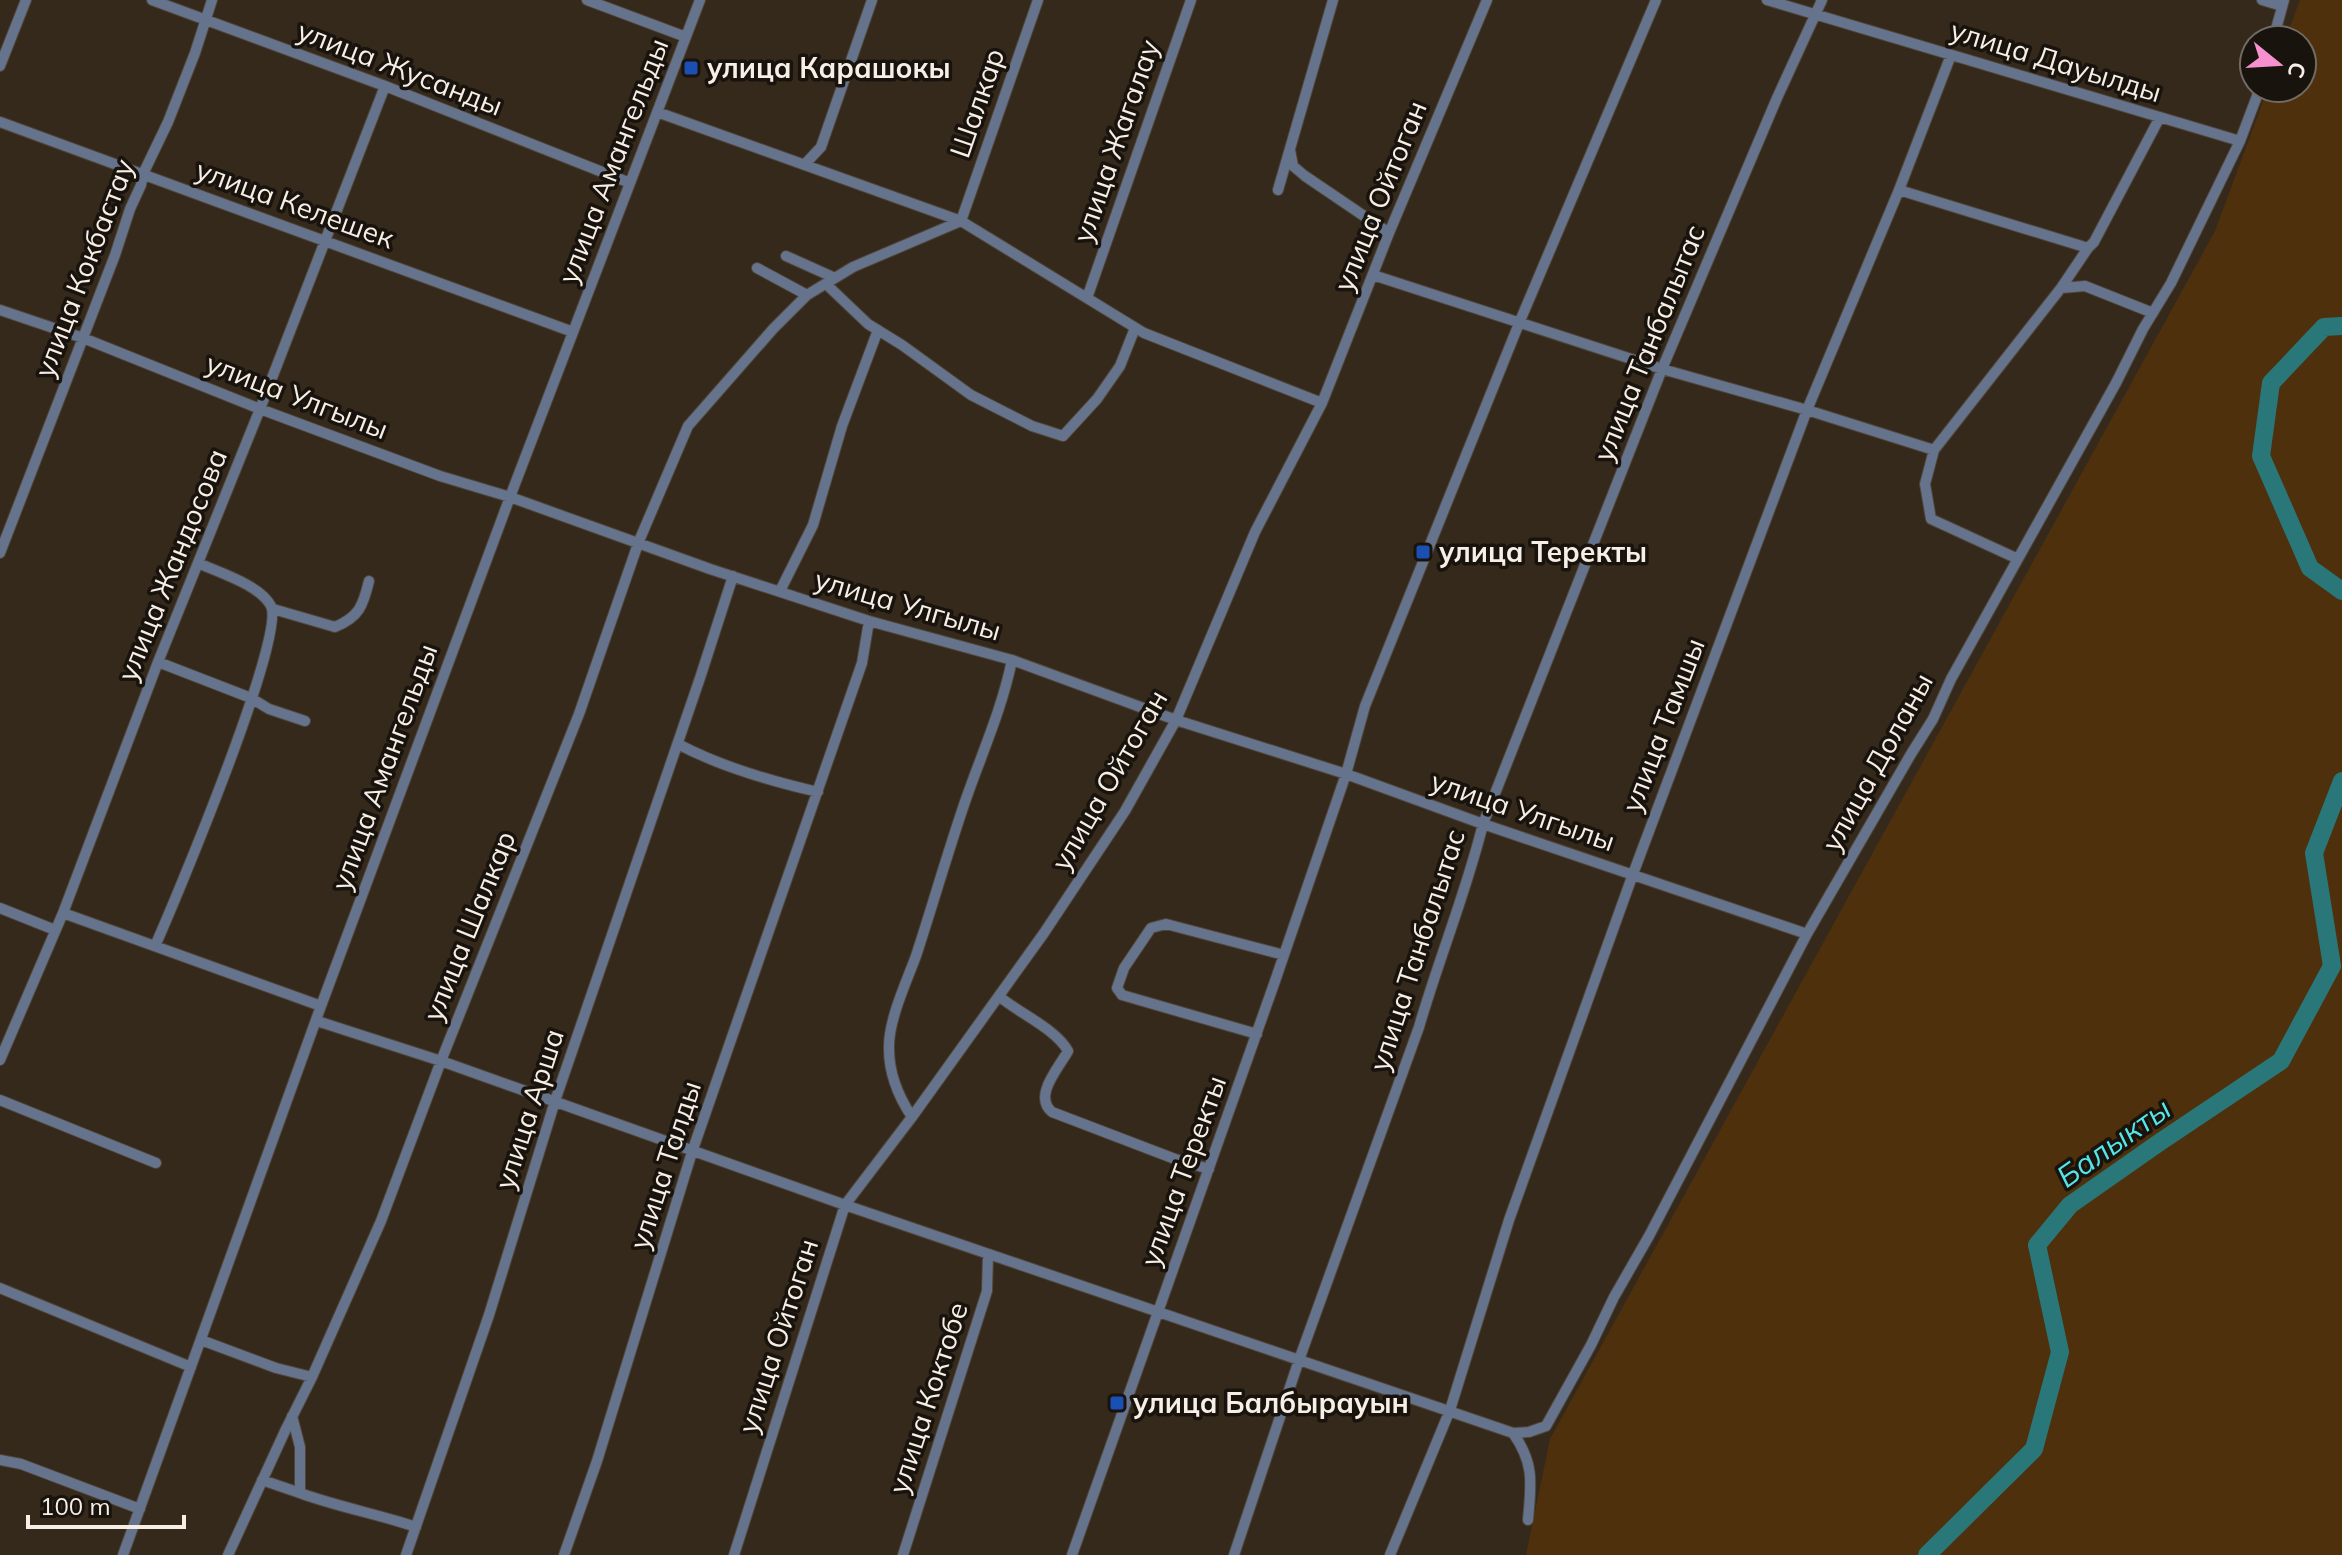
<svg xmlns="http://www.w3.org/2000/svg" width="2342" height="1555" viewBox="0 0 2342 1555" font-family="Mulish,sans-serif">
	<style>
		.green { fill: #4e300c }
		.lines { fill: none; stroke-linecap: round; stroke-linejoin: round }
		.river { stroke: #2a7779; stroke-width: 18 }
		.minor-casing { stroke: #504538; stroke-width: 12 }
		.minor { stroke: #65748c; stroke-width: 10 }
		.transit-dot { fill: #1a4fb4; stroke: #18130d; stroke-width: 3 }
		.labels { text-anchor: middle; stroke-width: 7; stroke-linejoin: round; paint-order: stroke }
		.street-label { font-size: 28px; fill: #f7eee6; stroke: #18130d }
		.poi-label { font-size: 28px; font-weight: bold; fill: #f7eee6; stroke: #18130d; text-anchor: start }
		.water-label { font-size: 30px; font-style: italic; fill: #54e6eb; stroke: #18130d }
	</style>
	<rect width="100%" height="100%" fill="#35291c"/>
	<!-- green -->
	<path class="green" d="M2300,0H2342V1555H1526L1550,1439L2215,231L2268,88H2302V40H2285Z"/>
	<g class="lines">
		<!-- river -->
		<path class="river" d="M2342,326L2324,327L2271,383L2261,456L2310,568L2342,591
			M1927,1555L2034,1449L2060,1352L2037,1245L2070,1205L2160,1142L2281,1061L2332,966L2314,853L2342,781"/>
		<defs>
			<path id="minor" d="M152,0L385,86L630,183
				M587,0L686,37
				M1767,0L2240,141
				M2262,0L2282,6
				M2273,40L2284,0
				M0,66L26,0
				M657,112L961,221L1144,333L1322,403
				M0,122L573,332
				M1290,150L1293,166L1305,176L1389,233
				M805,164L821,147L872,0
				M1278,190L1333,0
				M1899,190L2088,248L2094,242L2160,117
				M786,256L835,278
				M757,268L807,295
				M1373,275L1662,369L1807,410L1934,450L1925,484L1931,519L2018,559
				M826,284L868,324L902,345L971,395L1032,426L1063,436L1097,399L1120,366L1135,328
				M2061,288L2085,286L2153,313
				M1087,298L1191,0
				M0,310L83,338L260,409L440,476L510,497L710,569L869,621L1012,660L1176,720L1346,774L1483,824L1807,934
				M1934,450L2061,288L2088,248
				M0,553L115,255L130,209L141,185L143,174L168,122L195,53L212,0
				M780,591L813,525L842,426L878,330
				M273,609L335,627C359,617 363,606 369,581
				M158,662L251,698L269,709L305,721
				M678,744C721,767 770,781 818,792
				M0,908L55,930
				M63,913L321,1006
				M155,946C175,901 286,637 271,606C260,585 220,573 198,563
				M1000,997C1019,1013 1056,1029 1068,1051C1058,1069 1033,1096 1052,1112L1175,1159L1209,1169
				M317,1021L441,1061L845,1205L1513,1433L1529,1432L1546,1426L1591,1345L1614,1297L1649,1236L1807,934L1911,754L1933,719L1951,679L2116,383L2143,329L2171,283L2240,141L2260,88
				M1257,1034L1122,995L1117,988L1124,968L1151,928L1166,924L1284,955
				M0,1060L63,913L158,662L260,409L385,86
				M0,1100L156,1163
				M912,1117C898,1096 889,1075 889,1049C888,1021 906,983 916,956C933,904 948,851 966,799C982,753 1002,709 1012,660
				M0,1288L191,1367
				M201,1340L276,1368L312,1377
				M292,1416L300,1447V1493C338,1507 378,1514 416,1527
				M1513,1433C1535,1464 1531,1484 1528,1520
				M0,1460L21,1464L140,1509
				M262,1480L300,1493
				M123,1555L321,1006L510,497L700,0
				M228,1555L285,1431L312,1377L381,1221L441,1061L579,714L639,541L688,426L773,329L807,295L853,267L961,221L1038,0
				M406,1555L489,1315L555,1101L700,678L733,576
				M564,1555L597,1461L692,1152L862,663L869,621
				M734,1555L845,1205L912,1117L1044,933L1125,811L1176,720L1255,532L1322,403L1389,233L1487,0
				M903,1555L987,1291L988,1254
				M1072,1555L1274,984L1346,774L1365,706L1520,321L1656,0
				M1234,1555L1299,1360L1419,1027C1439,958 1466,893 1483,824L1662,369L1777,98L1822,0
				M1390,1555L1450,1410L1509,1220L1633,874L1807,410L1899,190L1951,55"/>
		</defs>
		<!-- minor casing -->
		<use href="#minor" class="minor-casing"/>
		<!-- minor -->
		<use href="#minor" class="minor"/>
	</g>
	<!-- markers -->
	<g class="transit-dot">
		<rect x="683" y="60" width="16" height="16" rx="4"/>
		<rect x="1415" y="544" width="16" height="16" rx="4"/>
		<rect x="1109" y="1395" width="16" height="16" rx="4"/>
	</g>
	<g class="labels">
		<!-- street labels -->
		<g class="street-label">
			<text transform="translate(2056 61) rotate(17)" y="10">улица Дауылды</text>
			<text transform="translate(400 68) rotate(21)" y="10">улица Жусанды</text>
			<text transform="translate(977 103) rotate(-71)" y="10">Шалкар</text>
			<text transform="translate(1116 141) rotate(-71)" y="10">улица Жагалау</text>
			<text transform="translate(613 161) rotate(-69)" y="10">улица Амангельды</text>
			<text transform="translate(1380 196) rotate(-68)" y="10">улица Ойтоган</text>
			<text transform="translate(295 204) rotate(20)" y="10">улица Келешек</text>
			<text transform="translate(84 268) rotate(-69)" y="10">улица Кокбастау</text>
			<text transform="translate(1649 343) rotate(-68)" y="10">улица Танбалытас</text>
			<text transform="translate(297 396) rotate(21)" y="10">улица Улгылы</text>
			<text transform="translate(172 565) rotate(-68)" y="10">улица Жандосова</text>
			<text transform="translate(908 605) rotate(16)" y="10">улица Улгылы</text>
			<text transform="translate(1663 725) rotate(-69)" y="10">улица Тамшы</text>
			<text transform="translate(1877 762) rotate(-61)" y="10">улица Доланы</text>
			<text transform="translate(384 767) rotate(-70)" y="10">улица Амангельды</text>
			<text transform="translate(1109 780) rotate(-60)" y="10">улица Ойтоган</text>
			<text transform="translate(1523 811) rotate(19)" y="10">улица Улгылы</text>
			<text transform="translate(469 926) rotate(-68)" y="10">улица Шалкар</text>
			<text transform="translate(1417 950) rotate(-72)" y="10">улица Танбалытас</text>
			<text transform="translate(529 1109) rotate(-72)" y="10">улица Арша</text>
			<text transform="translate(665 1165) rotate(-72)" y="10">улица Талды</text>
			<text transform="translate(1183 1171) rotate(-70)" y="10">улица Теректы</text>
			<text transform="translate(778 1336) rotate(-72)" y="10">улица Ойтоган</text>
			<text transform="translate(928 1398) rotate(-72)" y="10">улица Коктобе</text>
		</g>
		<!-- poi labels -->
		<g class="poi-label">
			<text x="707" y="78">улица Карашокы</text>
			<text x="1439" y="562">улица Теректы</text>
			<text x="1133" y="1413">улица Балбырауын</text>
		</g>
		<!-- water labels -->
		<g class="water-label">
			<text transform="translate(2114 1143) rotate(-35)" y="10">Балыкты</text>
		</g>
	</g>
	<!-- north arrow -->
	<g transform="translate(2278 64) rotate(108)"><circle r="38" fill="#18130d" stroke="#716b64" stroke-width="2"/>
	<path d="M0-6L14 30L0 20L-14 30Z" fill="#f790ce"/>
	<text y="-12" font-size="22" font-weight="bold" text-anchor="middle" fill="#f7eee6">С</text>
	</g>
	<!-- scale -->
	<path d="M28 1515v12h156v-12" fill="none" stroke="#f7eee6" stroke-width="4"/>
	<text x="40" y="1515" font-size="24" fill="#f7eee6" stroke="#18130d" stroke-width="6" paint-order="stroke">100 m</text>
</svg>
